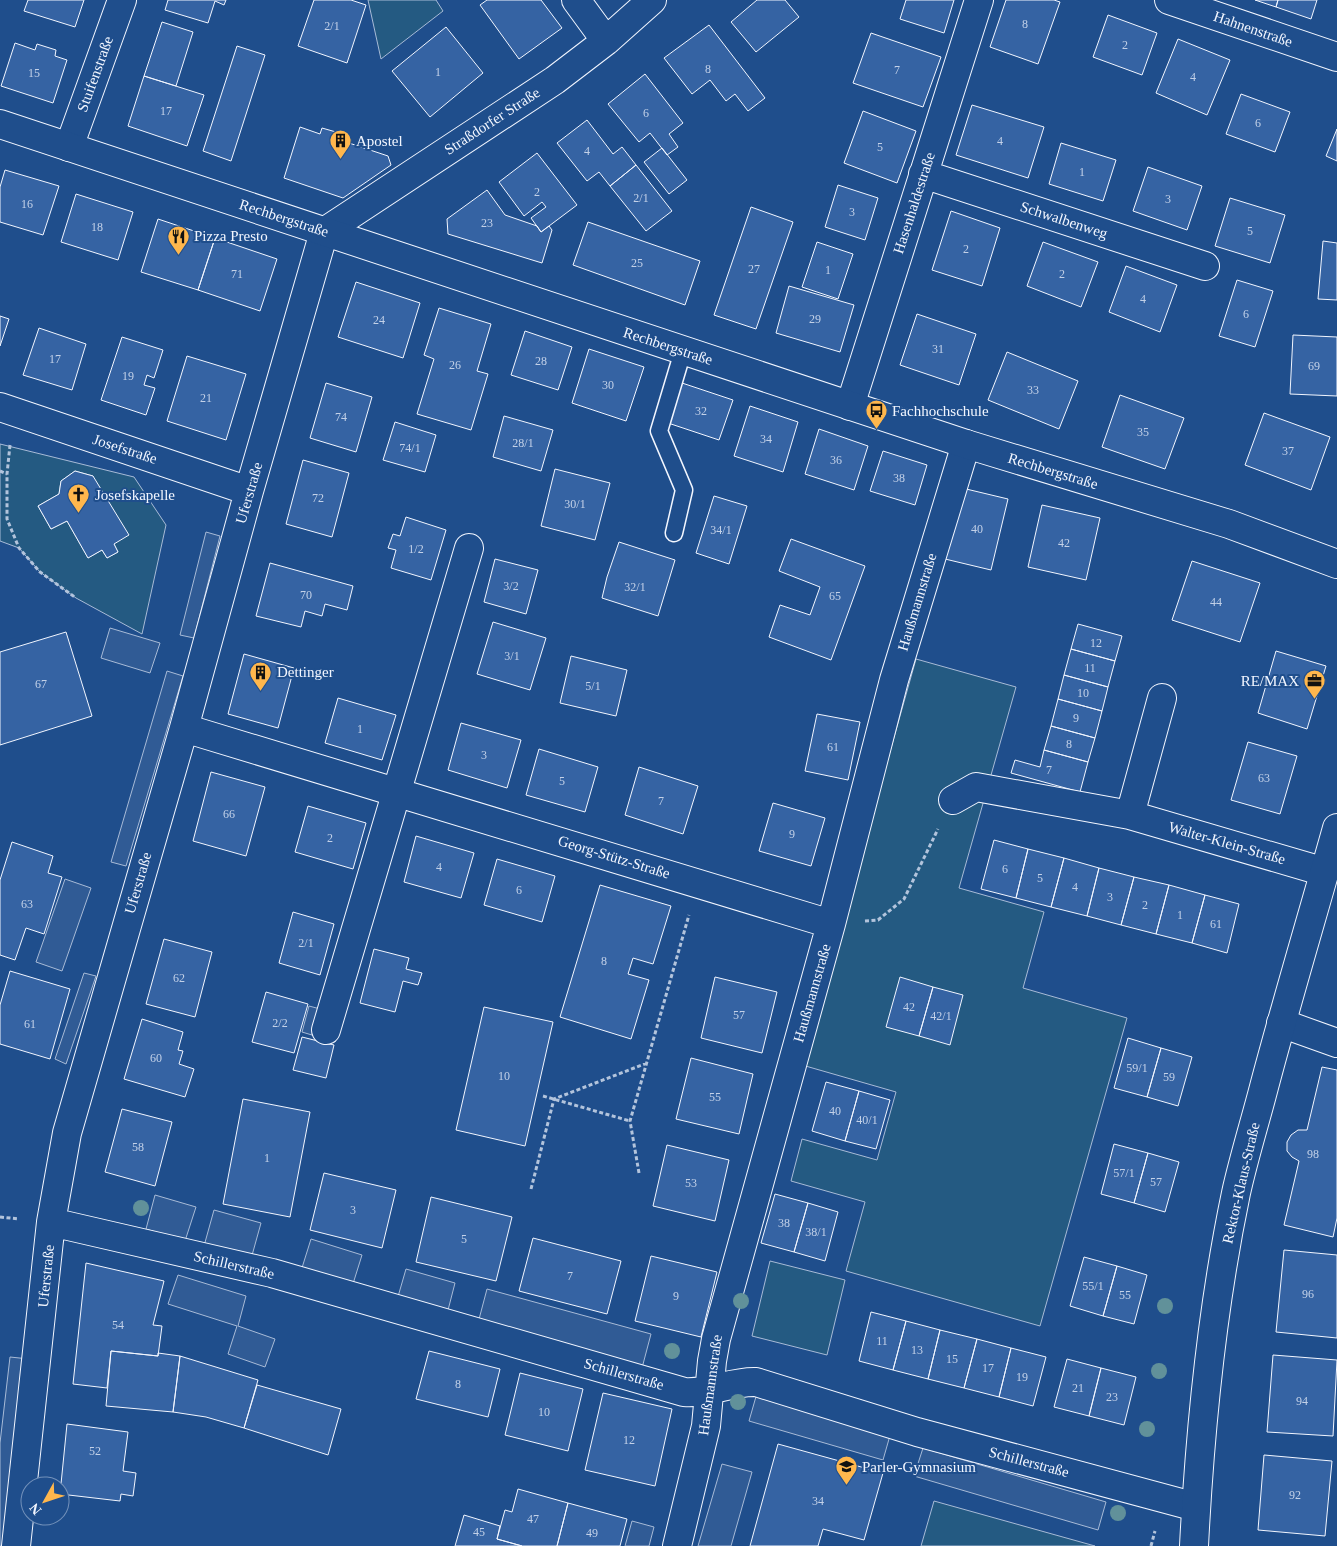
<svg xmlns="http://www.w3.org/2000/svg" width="1337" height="1546" viewBox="0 0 1337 1546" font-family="'Times New Roman',serif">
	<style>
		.green { fill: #245a82; stroke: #a8bbd7; fill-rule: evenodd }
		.parking { fill: #305b95; stroke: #a8bbd7 }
		.building { fill: #3563a3; stroke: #f2f6ff }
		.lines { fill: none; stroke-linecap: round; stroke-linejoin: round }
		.lane-casing { stroke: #f2f6ff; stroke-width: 19 }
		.street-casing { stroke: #f2f6ff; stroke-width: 30 }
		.secondary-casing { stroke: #f2f6ff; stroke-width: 30 }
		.path { stroke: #b3c4dc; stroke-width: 3; stroke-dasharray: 4 2.5; stroke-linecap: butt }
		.lane { stroke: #1f4e8c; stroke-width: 16 }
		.street { stroke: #1f4e8c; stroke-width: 28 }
		.secondary { stroke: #1f4e8c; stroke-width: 28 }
		.tree { fill: #61919a }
		.labels { text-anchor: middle; stroke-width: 4; stroke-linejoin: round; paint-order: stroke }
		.number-label { font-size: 12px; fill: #c3d1e8 }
		.street-label { font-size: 15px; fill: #f2f6ff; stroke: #1f4e8c }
		.poi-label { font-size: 15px; fill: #f2f6ff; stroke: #1f4e8c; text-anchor: start }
	</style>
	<rect width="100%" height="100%" fill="#1f4e8c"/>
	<!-- green -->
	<path class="green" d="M368,0H436L443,11L381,59Z
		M0,444L134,477L166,525L142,634L76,598L40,572L19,548L0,541ZM75,471L93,476L114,544L118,552L107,558L102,550L88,558L67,521L51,529L38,506L59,494L61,481Z
		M916,659L1016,687L959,888L1044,912L1023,988L1127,1018L1040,1326L846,1271L865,1202L791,1181L802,1139L877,1160L896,1092L802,1065Z
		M770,1261L845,1280L827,1355L752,1336Z
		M934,1501L1095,1546H921Z"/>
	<!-- parking -->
	<path class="parking" d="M206,532L220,536L194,638L180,635Z
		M110,628L160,643L150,673L101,658Z
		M167,671L183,676L126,866L111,862Z
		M65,879L91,888L62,971L36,962Z
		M84,973L96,976L66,1064L55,1059Z
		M309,1006L343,1015L335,1042L302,1032Z
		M155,1195L196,1207L185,1241L146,1229Z
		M214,1210L261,1223L251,1259L204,1246Z
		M311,1239L362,1255L352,1287L301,1271Z
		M406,1269L455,1283L447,1314L397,1300Z
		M178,1275L246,1296L238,1326L275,1339L265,1367L228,1354L237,1326L168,1304Z
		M487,1289L651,1334L642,1368L478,1323Z
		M10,1357L29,1359L7,1546H0V1443Z
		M757,1393L891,1432L883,1460L749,1421Z
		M923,1448L1106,1502L1098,1530L914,1476Z
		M722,1464L752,1472L731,1546H698Z
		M632,1521L654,1527L649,1546H625Z"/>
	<!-- building -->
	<path class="building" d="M28,0H84L75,27L24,11Z
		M168,0H226L224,5L215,1L208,23L165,10Z
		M314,0H351L366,5L347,63L298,46Z
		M487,0H541L562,28L519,59L480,5Z
		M757,0H785L799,17L756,52L731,22Z
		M906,0H954L944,33L900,19Z
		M1006,0H1054L1060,2L1038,64L990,47Z
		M1255,0H1278L1276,7Z
		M1278,0H1317L1311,19L1276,7Z
		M1108,15L1157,33L1142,75L1093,57Z
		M162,22L193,32L176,86L144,76Z
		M709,25L765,98L748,111L735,94L726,101L710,80L692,94L664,58Z
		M446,27L483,73L430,117L392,71Z
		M871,33L941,57L923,107L853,83Z
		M1178,39L1230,60L1207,115L1156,93Z
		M15,43L35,50L37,44L56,50L55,56L67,60L53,103L1,86Z
		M237,46L265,55L231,161L203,151Z
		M645,74L683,123L669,134L678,147L667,155L650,133L639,142L608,104Z
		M144,76L204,95L187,146L128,126Z
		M1241,94L1290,112L1275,152L1226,134Z
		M972,105L1044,127L1028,178L956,155Z
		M863,111L916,131L897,183L844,163Z
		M587,120L613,154L622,147L636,165L610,186L599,172L587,181L557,143Z
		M300,127L320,134L322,128L343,134L340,140L388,156L391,165L343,198L284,178Z
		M1337,129V161L1326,156Z
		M1061,143L1116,160L1103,201L1049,184Z
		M662,148L687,180L669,194L644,162Z
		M537,153L577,205L541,232L531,218L546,207L542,202L524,216L499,182Z
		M636,165L672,211L646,231L610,186Z
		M1148,167L1202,186L1187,230L1133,211Z
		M5,170L59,186L43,235L0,222V187Z
		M838,185L878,198L865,240L825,227Z
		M487,190L505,215L537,226L541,232L549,226L552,230L542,263L448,234L447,219Z
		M76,194L133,212L118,260L61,242Z
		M1230,198L1285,215L1270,263L1215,246Z
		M751,207L793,222L756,329L714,315Z
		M951,211L1000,228L982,286L932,270Z
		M158,219L215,238L198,290L141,272Z
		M588,222L700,261L685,305L573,265Z
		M215,238L277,259L260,311L198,290Z
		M1323,241L1337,243V300L1318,299Z
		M817,242L853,254L838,299L802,287Z
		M1043,242L1098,262L1081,307L1027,286Z
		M1126,266L1177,285L1160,332L1109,312Z
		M1237,280L1273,291L1255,347L1219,336Z
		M356,282L420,303L403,358L338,337Z
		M789,286L854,305L840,352L776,333Z
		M439,308L491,324L477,371L488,374L471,430L417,414L434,359L424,355Z
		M917,314L976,334L959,385L900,365Z
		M0,316L9,319L0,346Z
		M39,328L86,344L72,390L23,375Z
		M525,331L572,347L558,390L511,375Z
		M1293,335L1337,337V396L1290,394Z
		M122,337L163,350L154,378L147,375L144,385L155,388L146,415L101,400Z
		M589,349L644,367L626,421L572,403Z
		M1007,352L1078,381L1059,429L988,400Z
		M187,356L246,374L226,440L167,421Z
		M326,383L372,397L356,452L310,438Z
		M682,383L733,400L719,440L668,423Z
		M1120,395L1184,418L1165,469L1102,447Z
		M750,406L798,422L783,472L734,456Z
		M1264,413L1330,437L1311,490L1245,465Z
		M504,416L553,430L541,471L493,457Z
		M395,422L436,435L425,472L383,460Z
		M819,429L868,446L854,490L805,474Z
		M883,451L927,465L915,505L870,491Z
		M303,460L349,473L332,537L286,524Z
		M555,469L610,483L595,540L541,526Z
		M75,471L93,476L129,535L114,544L118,552L107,558L102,550L88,558L67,521L51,529L38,506L59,494L61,481Z
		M962,488L1008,499L991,570L945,559Z
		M714,496L747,506L729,564L696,553Z
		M1042,505L1100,518L1086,580L1028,567Z
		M406,517L446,530L431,580L391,568L396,550L388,548L393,534L400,536Z
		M791,539L865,566L831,660L769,637L780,605L810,615L820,587L779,571Z
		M619,542L675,560L658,616L602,598L607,577Z
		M495,559L538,570L526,614L484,602Z
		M1192,561L1260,583L1240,642L1172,620Z
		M270,563L353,586L347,610L325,604L322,616L305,611L301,627L256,616Z
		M493,622L546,638L530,690L477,674Z
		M1078,624L1122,636L1115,661L1071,649Z
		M66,632L92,716L0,745V652Z
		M1071,649L1115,661L1108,687L1064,675Z
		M1276,651L1326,666L1307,729L1258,713Z
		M244,654L294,668L278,728L228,714Z
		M571,656L627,670L616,716L560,703Z
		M1064,675L1108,687L1102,711L1058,699Z
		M338,698L396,715L382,760L325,743Z
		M1058,699L1102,711L1095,738L1051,726Z
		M817,714L860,722L848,780L805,771Z
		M461,723L521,740L507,788L448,770Z
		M1051,726L1095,738L1088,762L1044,750Z
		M1248,742L1297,756L1280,814L1231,800Z
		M539,749L598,767L585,812L526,795Z
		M1044,750L1088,762L1080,792L1011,773L1015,760L1040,767Z
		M639,767L698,786L683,834L625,815Z
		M211,772L265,787L246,856L193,841Z
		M773,803L825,818L811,866L759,851Z
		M308,806L366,823L353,869L295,852Z
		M416,836L474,853L461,898L404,882Z
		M994,840L1028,849L1016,898L981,889Z
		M12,842L53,856L48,873L62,877L44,934L26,928L15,960L0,955V880Z
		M1028,849L1064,858L1051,907L1016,898Z
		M1064,858L1099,868L1087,916L1051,907Z
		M497,859L555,876L542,922L484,905Z
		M1099,868L1134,877L1121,925L1087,916Z
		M1134,877L1169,885L1156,934L1121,925Z
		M600,885L671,906L653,964L633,958L628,974L649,980L631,1039L560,1017Z
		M1169,885L1205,895L1192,943L1156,934Z
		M1205,895L1239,904L1227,953L1192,943Z
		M293,912L334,924L320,975L279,963Z
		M164,939L212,952L195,1017L146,1004Z
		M374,949L409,958L406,969L422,973L418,985L403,981L395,1012L360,1003Z
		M10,971L70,989L50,1059L0,1044V1005Z
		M715,977L777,992L762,1053L701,1038Z
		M900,977L933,987L919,1036L886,1027Z
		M933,987L963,995L950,1045L919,1036Z
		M266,992L308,1004L294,1053L252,1042Z
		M484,1007L553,1022L525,1146L456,1130Z
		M142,1019L183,1032L178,1050L183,1051L179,1064L194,1069L185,1097L124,1079Z
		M302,1037L334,1045L326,1078L293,1070Z
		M1128,1038L1161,1048L1147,1097L1114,1088Z
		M1161,1048L1192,1057L1178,1106L1147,1097Z
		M691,1058L753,1074L739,1134L676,1119Z
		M1322,1067L1337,1070V1218L1333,1237L1284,1225L1299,1161L1292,1157L1287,1151V1142L1291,1135L1298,1130H1307Z
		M826,1082L859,1091L845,1141L812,1131Z
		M859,1091L890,1100L876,1149L845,1141Z
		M243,1099L310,1112L290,1217L223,1204Z
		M122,1109L172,1122L155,1186L105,1172Z
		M1114,1144L1148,1153L1134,1203L1101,1194Z
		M667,1145L729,1160L715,1221L653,1206Z
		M1148,1153L1179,1162L1165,1212L1134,1203Z
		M324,1173L396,1190L382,1248L310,1230Z
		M775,1194L808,1203L794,1252L761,1243Z
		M431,1197L512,1217L496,1281L416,1262Z
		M808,1203L838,1212L825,1261L794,1252Z
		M533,1238L621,1261L607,1314L519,1291Z
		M1284,1250L1337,1255V1338L1276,1332Z
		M651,1256L717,1272L701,1337L635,1321Z
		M1084,1257L1117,1266L1103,1316L1070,1306Z
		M86,1263L164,1281L153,1325L162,1326L158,1356L111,1351L107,1388L73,1384Z
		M1117,1266L1147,1275L1134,1324L1103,1316Z
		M871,1312L906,1321L893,1370L859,1361Z
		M906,1321L940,1330L928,1379L893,1370Z
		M940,1330L977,1339L964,1388L928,1379Z
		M977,1339L1011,1348L999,1397L964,1388Z
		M1011,1348L1046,1357L1033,1406L999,1397Z
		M111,1351L158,1356V1353L180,1356L173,1412L106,1406Z
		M429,1351L500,1369L488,1417L416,1399Z
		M1273,1355L1337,1360L1333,1436L1267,1432Z
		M180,1356L258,1380L244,1428L206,1417L173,1412Z
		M1067,1359L1101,1368L1089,1416L1054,1407Z
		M1101,1368L1136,1377L1124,1425L1089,1416Z
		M520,1373L583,1389L568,1451L505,1435Z
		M257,1385L341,1409L328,1455L244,1428Z
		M603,1393L672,1409L655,1486L585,1470Z
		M67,1424L128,1432L123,1471L136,1473L133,1496L121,1494L120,1501L60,1494Z
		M778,1444L883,1473L864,1540L823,1529L818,1546H750Z
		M1264,1455L1332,1461L1325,1536L1258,1530Z
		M518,1489L568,1503L557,1546H522L497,1539L505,1510L512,1512Z
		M568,1503L627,1519L620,1546H557Z
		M464,1515L500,1526L497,1539L522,1546H455Z"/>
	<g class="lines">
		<defs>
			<path id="lane" d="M674,533L684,490L659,431L683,351"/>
			<path id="street" d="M576,0L606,41
				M1169,0L1337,57
				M69,147L122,0
				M923,174L1205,266
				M850,406L979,0
				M0,407L249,491
				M184,728L831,924
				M953,800L976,787L1130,815L1325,872
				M1130,815L1162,698
				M1281,1023L1337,1043
				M326,1030L469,548
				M51,1222L272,1273L684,1392C709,1394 731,1381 756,1382L917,1432L1196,1507
				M16,1546L51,1222L67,1133L184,728L249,491L324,232L555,80L606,41L652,0
				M677,1546L706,1426L712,1361L716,1339L831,924L894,680L966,444"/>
			<path id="secondary" d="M0,124L966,444L1229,524L1337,564
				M1194,1546C1200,1428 1212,1308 1236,1193C1244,1157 1255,1122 1264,1087C1287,1000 1313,914 1337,828"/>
		</defs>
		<!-- lane casing -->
		<use href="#lane" class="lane-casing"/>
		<!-- street casing -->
		<use href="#street" class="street-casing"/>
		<!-- secondary casing -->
		<use href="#secondary" class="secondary-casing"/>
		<!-- path -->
		<path class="path" d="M10,445L7,474V519L19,548L40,572L76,598
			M0,471L7,474
			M865,921L878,920L904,899L938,829
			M543,1096L630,1121
			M639,1173L630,1121L689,915
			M531,1189L554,1099L647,1063
			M0,1217L19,1219
			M1151,1546L1155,1531"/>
		<!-- lane -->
		<use href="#lane" class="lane"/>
		<!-- street -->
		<use href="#street" class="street"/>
		<!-- secondary -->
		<use href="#secondary" class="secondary"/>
	</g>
	<!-- trees -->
	<g class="tree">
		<circle cx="141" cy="1208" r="8"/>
		<circle cx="741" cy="1301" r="8"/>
		<circle cx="1165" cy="1306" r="8"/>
		<circle cx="672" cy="1351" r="8"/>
		<circle cx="1159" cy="1371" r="8"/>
		<circle cx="738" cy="1402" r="8"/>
		<circle cx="1147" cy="1429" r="8"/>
		<circle cx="1118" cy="1513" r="8"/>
	</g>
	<!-- icons -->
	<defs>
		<symbol id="building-pin" viewBox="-11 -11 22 30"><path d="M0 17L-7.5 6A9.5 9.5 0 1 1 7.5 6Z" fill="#ffb74d" stroke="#1f4e8c"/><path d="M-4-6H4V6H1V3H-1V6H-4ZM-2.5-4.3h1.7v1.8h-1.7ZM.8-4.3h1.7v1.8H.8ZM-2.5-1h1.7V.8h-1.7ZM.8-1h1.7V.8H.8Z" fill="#111"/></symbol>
		<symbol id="restaurant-pin" viewBox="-11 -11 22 30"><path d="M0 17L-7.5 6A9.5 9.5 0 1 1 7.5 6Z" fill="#ffb74d" stroke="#1f4e8c"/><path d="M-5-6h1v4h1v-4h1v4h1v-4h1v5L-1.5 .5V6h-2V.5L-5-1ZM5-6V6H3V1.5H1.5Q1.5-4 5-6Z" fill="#111"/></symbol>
		<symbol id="bus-pin" viewBox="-11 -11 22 30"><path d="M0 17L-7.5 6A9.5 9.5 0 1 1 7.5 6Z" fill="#ffb74d" stroke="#1f4e8c"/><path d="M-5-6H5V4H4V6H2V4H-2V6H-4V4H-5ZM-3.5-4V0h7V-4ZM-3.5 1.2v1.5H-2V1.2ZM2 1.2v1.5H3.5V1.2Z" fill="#111"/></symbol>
		<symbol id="church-pin" viewBox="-11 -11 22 30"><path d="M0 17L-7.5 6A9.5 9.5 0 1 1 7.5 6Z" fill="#ffb74d" stroke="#1f4e8c"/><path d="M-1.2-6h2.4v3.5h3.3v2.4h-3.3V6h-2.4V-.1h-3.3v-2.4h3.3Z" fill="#111"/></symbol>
		<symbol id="office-pin" viewBox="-11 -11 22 30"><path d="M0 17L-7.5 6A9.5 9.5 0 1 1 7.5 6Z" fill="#ffb74d" stroke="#1f4e8c"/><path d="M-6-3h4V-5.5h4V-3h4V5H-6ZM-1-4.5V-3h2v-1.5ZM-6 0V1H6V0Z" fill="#111"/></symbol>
		<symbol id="school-pin" viewBox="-11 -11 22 30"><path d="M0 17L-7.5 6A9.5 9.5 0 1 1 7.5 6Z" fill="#ffb74d" stroke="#1f4e8c"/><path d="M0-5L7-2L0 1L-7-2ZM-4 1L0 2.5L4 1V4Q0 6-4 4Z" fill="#111"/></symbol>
	</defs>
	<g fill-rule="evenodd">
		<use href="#building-pin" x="328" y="128" width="25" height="34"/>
		<use href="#restaurant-pin" x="166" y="224" width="25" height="34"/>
		<use href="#bus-pin" x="864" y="398" width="25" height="34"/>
		<use href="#church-pin" x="66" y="482" width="25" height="34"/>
		<use href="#building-pin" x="248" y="660" width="25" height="34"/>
		<use href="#office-pin" x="1302" y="668" width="25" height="34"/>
		<use href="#school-pin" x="834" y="1454" width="25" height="34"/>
	</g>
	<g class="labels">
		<!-- number labels -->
		<g class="number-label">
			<text x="1025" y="28">8</text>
			<text x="332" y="30">2/1</text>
			<text x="1125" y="49">2</text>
			<text x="708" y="73">8</text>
			<text x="897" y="74">7</text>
			<text x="438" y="76">1</text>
			<text x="34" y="77">15</text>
			<text x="1193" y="81">4</text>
			<text x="166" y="115">17</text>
			<text x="646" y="117">6</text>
			<text x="1258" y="127">6</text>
			<text x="1000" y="145">4</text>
			<text x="880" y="151">5</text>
			<text x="587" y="155">4</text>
			<text x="1082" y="176">1</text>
			<text x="537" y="196">2</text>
			<text x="641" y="202">2/1</text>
			<text x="1168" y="203">3</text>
			<text x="27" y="208">16</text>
			<text x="852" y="216">3</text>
			<text x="487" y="227">23</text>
			<text x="97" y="231">18</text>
			<text x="1250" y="235">5</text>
			<text x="966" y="253">2</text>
			<text x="637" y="267">25</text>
			<text x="754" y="273">27</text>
			<text x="828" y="274">1</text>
			<text x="237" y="278">71</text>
			<text x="1062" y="278">2</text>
			<text x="1143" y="303">4</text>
			<text x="1246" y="318">6</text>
			<text x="815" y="323">29</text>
			<text x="379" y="324">24</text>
			<text x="938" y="353">31</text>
			<text x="55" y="363">17</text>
			<text x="541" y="365">28</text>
			<text x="455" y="369">26</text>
			<text x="1314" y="370">69</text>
			<text x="128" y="380">19</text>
			<text x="608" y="389">30</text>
			<text x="1033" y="394">33</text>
			<text x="206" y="402">21</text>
			<text x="701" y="415">32</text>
			<text x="341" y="421">74</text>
			<text x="1143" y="436">35</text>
			<text x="766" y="443">34</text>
			<text x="523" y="447">28/1</text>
			<text x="410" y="452">74/1</text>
			<text x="1288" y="455">37</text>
			<text x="836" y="464">36</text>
			<text x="899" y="482">38</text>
			<text x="318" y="502">72</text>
			<text x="575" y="508">30/1</text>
			<text x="977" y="533">40</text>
			<text x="721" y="534">34/1</text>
			<text x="1064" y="547">42</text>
			<text x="416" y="553">1/2</text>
			<text x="511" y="590">3/2</text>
			<text x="635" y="591">32/1</text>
			<text x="306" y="599">70</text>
			<text x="835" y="600">65</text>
			<text x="1216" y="606">44</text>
			<text x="1096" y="647">12</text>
			<text x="512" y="660">3/1</text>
			<text x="1090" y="672">11</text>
			<text x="41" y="688">67</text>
			<text x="593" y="690">5/1</text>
			<text x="1083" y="697">10</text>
			<text x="1076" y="722">9</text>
			<text x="360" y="733">1</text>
			<text x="1069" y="748">8</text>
			<text x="833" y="751">61</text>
			<text x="484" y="759">3</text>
			<text x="1049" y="774">7</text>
			<text x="1264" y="782">63</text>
			<text x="562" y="785">5</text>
			<text x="661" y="805">7</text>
			<text x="229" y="818">66</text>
			<text x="792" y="838">9</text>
			<text x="330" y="842">2</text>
			<text x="439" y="871">4</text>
			<text x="1005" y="873">6</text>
			<text x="1040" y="882">5</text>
			<text x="1075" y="891">4</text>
			<text x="519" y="894">6</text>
			<text x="1110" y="901">3</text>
			<text x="27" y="908">63</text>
			<text x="1145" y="909">2</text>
			<text x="1180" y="919">1</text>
			<text x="1216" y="928">61</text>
			<text x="306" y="947">2/1</text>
			<text x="604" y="965">8</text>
			<text x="179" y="982">62</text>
			<text x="909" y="1011">42</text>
			<text x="739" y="1019">57</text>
			<text x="941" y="1020">42/1</text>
			<text x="280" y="1027">2/2</text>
			<text x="30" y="1028">61</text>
			<text x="156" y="1062">60</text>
			<text x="1137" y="1072">59/1</text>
			<text x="504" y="1080">10</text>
			<text x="1169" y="1081">59</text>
			<text x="715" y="1101">55</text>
			<text x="835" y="1115">40</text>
			<text x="867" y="1124">40/1</text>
			<text x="138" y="1151">58</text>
			<text x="1313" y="1158">98</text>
			<text x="267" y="1162">1</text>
			<text x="1124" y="1177">57/1</text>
			<text x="1156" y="1186">57</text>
			<text x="691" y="1187">53</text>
			<text x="353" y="1214">3</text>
			<text x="784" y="1227">38</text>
			<text x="816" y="1236">38/1</text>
			<text x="464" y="1243">5</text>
			<text x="570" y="1280">7</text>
			<text x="1093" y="1290">55/1</text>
			<text x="1308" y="1298">96</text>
			<text x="1125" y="1299">55</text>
			<text x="676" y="1300">9</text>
			<text x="118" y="1329">54</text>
			<text x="882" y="1345">11</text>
			<text x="917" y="1354">13</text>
			<text x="952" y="1363">15</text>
			<text x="988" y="1372">17</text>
			<text x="1022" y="1381">19</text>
			<text x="458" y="1388">8</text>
			<text x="1078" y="1392">21</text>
			<text x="1112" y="1401">23</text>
			<text x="1302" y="1405">94</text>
			<text x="544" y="1416">10</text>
			<text x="629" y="1444">12</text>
			<text x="95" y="1455">52</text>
			<text x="1295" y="1499">92</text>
			<text x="818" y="1505">34</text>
			<text x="533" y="1523">47</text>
			<text x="479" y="1536">45</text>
			<text x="592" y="1537">49</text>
		</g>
		<!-- street labels -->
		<g class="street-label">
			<text transform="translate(1253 29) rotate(19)" y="5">Hahnenstraße</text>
			<text transform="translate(95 74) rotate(-70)" y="5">Stuifenstraße</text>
			<text transform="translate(492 121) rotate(-33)" y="5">Straßdorfer Straße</text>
			<text transform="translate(914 203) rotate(-72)" y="5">Hasenhaldestraße</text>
			<text transform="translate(284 218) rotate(18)" y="5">Rechbergstraße</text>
			<text transform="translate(1064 220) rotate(18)" y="5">Schwalbenweg</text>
			<text transform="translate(668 346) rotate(18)" y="5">Rechbergstraße</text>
			<text transform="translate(125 449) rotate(18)" y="5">Josefstraße</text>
			<text transform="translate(1053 471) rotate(17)" y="5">Rechbergstraße</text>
			<text transform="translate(249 493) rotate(-74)" y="5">Uferstraße</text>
			<text transform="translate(917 602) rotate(-73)" y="5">Haußmannstraße</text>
			<text transform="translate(1227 843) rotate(16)" y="5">Walter-Klein-Straße</text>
			<text transform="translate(614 857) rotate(17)" y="5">Georg-Stütz-Straße</text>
			<text transform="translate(138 883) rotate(-74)" y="5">Uferstraße</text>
			<text transform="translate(812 993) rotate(-74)" y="5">Haußmannstraße</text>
			<text transform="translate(1241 1183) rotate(-77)" y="5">Rektor-Klaus-Straße</text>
			<text transform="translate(234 1265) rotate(13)" y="5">Schillerstraße</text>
			<text transform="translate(46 1276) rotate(-84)" y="5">Uferstraße</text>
			<text transform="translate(624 1374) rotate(16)" y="5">Schillerstraße</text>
			<text transform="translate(710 1385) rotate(-82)" y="5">Haußmannstraße</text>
			<text transform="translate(1029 1462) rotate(15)" y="5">Schillerstraße</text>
		</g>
		<!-- poi labels -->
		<g class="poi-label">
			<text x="356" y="146">Apostel</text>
			<text x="194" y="241">Pizza Presto</text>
			<text x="892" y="416">Fachhochschule</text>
			<text x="95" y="500">Josefskapelle</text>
			<text x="277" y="677">Dettinger</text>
			<text x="1299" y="686" text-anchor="end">RE/MAX</text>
			<text x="862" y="1472">Parler-Gymnasium</text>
		</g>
	</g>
	<!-- north arrow -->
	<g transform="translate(45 1501) rotate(230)"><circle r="24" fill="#1f4e8c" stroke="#7391ba"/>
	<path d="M0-4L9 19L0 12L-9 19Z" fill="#ffb74d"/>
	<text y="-8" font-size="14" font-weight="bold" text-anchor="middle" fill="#f2f6ff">N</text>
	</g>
</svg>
